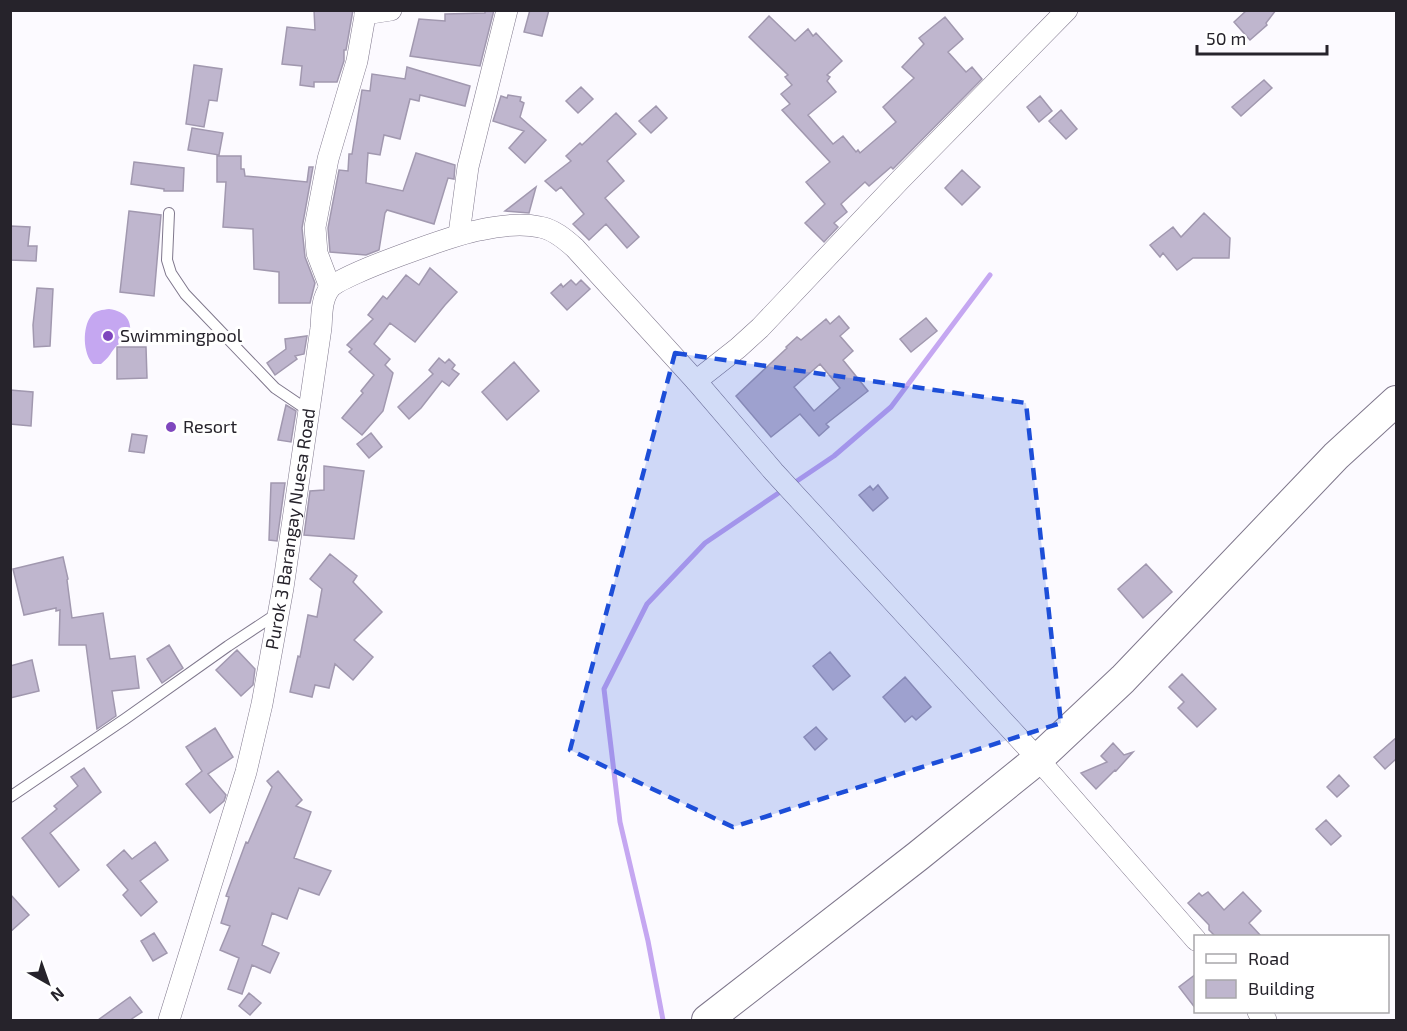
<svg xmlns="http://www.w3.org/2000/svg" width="1407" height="1031" viewBox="0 0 1407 1031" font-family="'Exo 2',sans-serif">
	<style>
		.water { fill: #c5a7f1 }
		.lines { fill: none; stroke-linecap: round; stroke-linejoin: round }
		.stream { stroke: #c5a7f1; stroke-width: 5 }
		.building { fill: #bfb6ce; stroke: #a198af; stroke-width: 1.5; fill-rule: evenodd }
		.service-casing { stroke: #7f778c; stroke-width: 12 }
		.minor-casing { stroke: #7f778c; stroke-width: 22 }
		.secondary-casing { stroke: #7f778c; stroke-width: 32 }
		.service { stroke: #fff; stroke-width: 10 }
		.minor { stroke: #fff; stroke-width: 21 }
		.secondary { stroke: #fff; stroke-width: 30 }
		.marked { fill: #1d4ed8; fill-opacity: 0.2; stroke: #1d4ed8; stroke-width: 4.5; stroke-dasharray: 12 8; stroke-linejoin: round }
		.poi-dot { fill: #7f47be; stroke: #fff; stroke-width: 2 }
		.labels { text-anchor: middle; stroke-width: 6; stroke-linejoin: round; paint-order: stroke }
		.poi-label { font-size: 18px; fill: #26232b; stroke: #fff; text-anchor: start }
		.street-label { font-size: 18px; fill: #26232b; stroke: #fff }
	</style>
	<rect width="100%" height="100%" fill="#fcfaff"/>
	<!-- water -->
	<path class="water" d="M109,309C127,312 132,320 130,338C109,347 116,352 101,364H93C83,354 82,328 91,316C95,310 103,310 109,309Z"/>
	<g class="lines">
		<!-- stream -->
		<path class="stream" d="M791,485L834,456L891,407L990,275
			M663,1020L648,941L620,822L604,689L647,604L705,543L783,490"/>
	</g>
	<!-- building -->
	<path class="building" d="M314,10H353L346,50H344V61L337,82H314V87L300,85L302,66L282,64L287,27L315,30Z
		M485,10H494L480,66L410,56L419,19L445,21V14L485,13Z
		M530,10H549L542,36L524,32Z
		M1247,10H1276L1266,23L1267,25L1250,40L1234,22Z
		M769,16L795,41L808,29L813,36L816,33L842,61L827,75L830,77L827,81L836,92L808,115L833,144L843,136L856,152L858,150L860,153L896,122L883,107L914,78L902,67L924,44L919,38L945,17L963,39L948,52L966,72L972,67L982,79L893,169L891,167L869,186L865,182L841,204L847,212L834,223L838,227L824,242L805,223L825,204L806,182L830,162L782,110L790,104L781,94L792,85L785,77L788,75L749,37Z
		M194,65L222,69L217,101L209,100L204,127L186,124Z
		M407,67L470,86L465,106L420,95L419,101L410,99L400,139L384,135L380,155L368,153L366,183L403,191L416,153L455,165L454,179L448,178L434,224L387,210L385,213L379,250L366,255L330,252L328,228L339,170L348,171L349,154H352L362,90L370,91L372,74L405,79Z
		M1264,80L1272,88L1241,116L1232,107Z
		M581,87L593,99L578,113L566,101Z
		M508,95L521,97L520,101L524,103L520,117L546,140L525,163L509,148L524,131L493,121L501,96L507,98Z
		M1040,96L1052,111L1039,122L1027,107Z
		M656,106L667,118L651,133L639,121Z
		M1061,110L1077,129L1066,139L1049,121Z
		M616,113L636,134L607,161L624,181L605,198L639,237L627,248L606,224L589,240L573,224L584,214L561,187L556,191L545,181L571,161L566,156L580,143L582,145Z
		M192,128L223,133L219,155L188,150Z
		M217,156H241V169H244L245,176L307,182L309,167H313L302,228L305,257L315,283L310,303H279V272L254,269L253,229L223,227L226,182H217Z
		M134,162L184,168L183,191H164V189L131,184Z
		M962,170L980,187L962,205L945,188Z
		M536,187L529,213L505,211Z
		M129,211L161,215L154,296L120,292Z
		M1204,213L1230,238L1229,258H1193L1177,270L1163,253L1160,257L1150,245L1173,227L1181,237Z
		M10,226L30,227L28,246H37L36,261L10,260Z
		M430,268L457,292L445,305L415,342L390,323L374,344L390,359L385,365L393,373L383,411L362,435L342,418L363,393L361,391L374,375L349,352L352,349L347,345L373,319L368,315L383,296L387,299L406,275L419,285Z
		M571,280L576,285L581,280L590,289L567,310L551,293L561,284L563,287Z
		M37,288L53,289L50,346L34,347L33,325Z
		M839,316L849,328L840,336L853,351L843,360L868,391L826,424L829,427L819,436L800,414L771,437L736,396L787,348L786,347L797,337L801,340L826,319L830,324ZM820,364L840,388L814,411L794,387Z
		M926,318L937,331L911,352L900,339Z
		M307,336L304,354L295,356L297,359L275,375L267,363L286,349L285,339Z
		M117,347H146L147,378L117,379Z
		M439,358L445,363L449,359L455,365L452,369L459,374L449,386L442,381L421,408L409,419L398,407L433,374L429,370Z
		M514,362L539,391L507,420L482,392Z
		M10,390L33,392L31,426L10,424Z
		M286,405L296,411L291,442L278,440Z
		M371,433L382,447L369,458L357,444Z
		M132,434L147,436L144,453L129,451Z
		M324,466L364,471L354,539L304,535L310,491L324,490Z
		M271,483H285L277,541L269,540Z
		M878,485L888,498L873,511L859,495L870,486L873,490Z
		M330,554L357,576L353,582L382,612L354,640L373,657L353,680L335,664L329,688L315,685L312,697L290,692L298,656L300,657L308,615L317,617L322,589L310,579Z
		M63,557L68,579L67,580L72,618L103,613L110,659L135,656L139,688L112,691L116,716L97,729L86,645H59L60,610L56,611V608L24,615L13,569Z
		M1146,564L1172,592L1143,618L1118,589Z
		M169,645L183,668L162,683L147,659Z
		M237,650L255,669L253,685L241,696L216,670Z
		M830,652L850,676L833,690L813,666Z
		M32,660L39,691L10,698V666Z
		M1182,674L1216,709L1197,727L1178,708L1184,702L1169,687Z
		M905,677L931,707L916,720L912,716L905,722L883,697Z
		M816,727L827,739L815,750L804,737Z
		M215,728L233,757L208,774L226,795L224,801L210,813L186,784L202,771L186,747Z
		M1396,738V759L1385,769L1374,757Z
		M1113,743L1124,755L1133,752L1116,771L1115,770L1096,789L1081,773L1107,762L1101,756Z
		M84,768L101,792L50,833L79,870L59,887L22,838L57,809L54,806L78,786L71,777Z
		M278,771L302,800L296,806L311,812L294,858L331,871L319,895L299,888L287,919L272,913L262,945L279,953L270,973L252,965L242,994L228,989L239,958L220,950L230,926L221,923L229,897L226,896L246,842L248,843L272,787L267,781Z
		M1339,775L1349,786L1337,797L1327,787Z
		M1326,820L1341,836L1331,845L1316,829Z
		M155,842L168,860L140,881L157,902L141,916L123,895L128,890L107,865L124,850L132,859Z
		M1208,892L1224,910L1243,892L1261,911L1249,923L1261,936H1215L1209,930V925L1188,903L1199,893L1202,896Z
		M10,894L29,915L10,932Z
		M154,933L167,953L153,961L141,941Z
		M1196,974V1009L1179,987Z
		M249,993L261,1003L250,1015L239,1006Z
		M130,997L142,1012L130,1020H98Z"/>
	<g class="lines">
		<defs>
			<path id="service" d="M169,213L167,260L171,273L185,294L275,388L309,411
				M10,797L125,719L228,646L278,613"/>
			<g id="minor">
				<path d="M365,14L391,10"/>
				<path d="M459,234L468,167L507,10"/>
				<path d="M330,287L317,253L315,227L328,159L357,61L366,10"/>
				<path d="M696,381L774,472L1038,759L1196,940"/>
				<path d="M1258,1012L1266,1020"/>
				<path id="s1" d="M169,1020L246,772L262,704L283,588L321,328C322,316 321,299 330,288C342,274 457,234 480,230C498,226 521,223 540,227C553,229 565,239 575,248L696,381L738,348L760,328L900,180L1067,10"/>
			</g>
			<path id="secondary" d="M707,1020L918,856L1038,759L1123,679L1336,456L1396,401"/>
		</defs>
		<!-- service casing -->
		<use href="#service" class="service-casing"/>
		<!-- minor casing -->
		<use href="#minor" class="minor-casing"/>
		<!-- secondary casing -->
		<use href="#secondary" class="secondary-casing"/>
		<!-- service -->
		<use href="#service" class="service"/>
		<!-- minor -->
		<use href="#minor" class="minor"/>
		<!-- secondary -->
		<use href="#secondary" class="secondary"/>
	</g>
	<!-- marked area -->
	<path class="marked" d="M675,353L1026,403L1061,723L733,827L570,750Z"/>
	<!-- markers -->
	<g class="poi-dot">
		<circle cx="108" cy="336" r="6"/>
		<circle cx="171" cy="427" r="6"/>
	</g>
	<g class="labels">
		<!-- poi labels -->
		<g class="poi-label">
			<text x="120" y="342">Swimmingpool</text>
			<text x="183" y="433">Resort</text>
		</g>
		<!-- street labels -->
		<g class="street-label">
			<text dy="6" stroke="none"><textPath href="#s1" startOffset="507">Purok 3 Barangay Nuesa Road</textPath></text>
		</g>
	</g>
	<!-- border -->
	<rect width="1407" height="1031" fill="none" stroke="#26232b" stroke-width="24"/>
	<!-- legend -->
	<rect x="1194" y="935" width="195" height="78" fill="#ffffff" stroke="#a8a7aa" stroke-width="1.5"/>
	<rect x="1206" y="954" width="30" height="9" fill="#ffffff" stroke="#a8a7aa" stroke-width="1.5"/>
	<text x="1248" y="965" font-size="18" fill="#26232b">Road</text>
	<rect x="1206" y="980" width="30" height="18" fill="#bfb6ce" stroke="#a8a7aa" stroke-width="1.5"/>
	<text x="1248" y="995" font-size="18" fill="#26232b">Building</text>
	<!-- north arrow -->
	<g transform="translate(48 983) rotate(140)" stroke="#ffffff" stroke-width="4.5" paint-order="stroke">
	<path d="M0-4.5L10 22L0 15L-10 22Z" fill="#26232b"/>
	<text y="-9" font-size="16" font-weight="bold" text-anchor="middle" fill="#26232b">N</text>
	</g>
	<!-- scale -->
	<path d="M1197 45v9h130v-9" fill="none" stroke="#26232b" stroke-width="3"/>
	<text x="1206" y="45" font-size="18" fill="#26232b" stroke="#ffffff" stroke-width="4.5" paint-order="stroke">50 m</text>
</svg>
